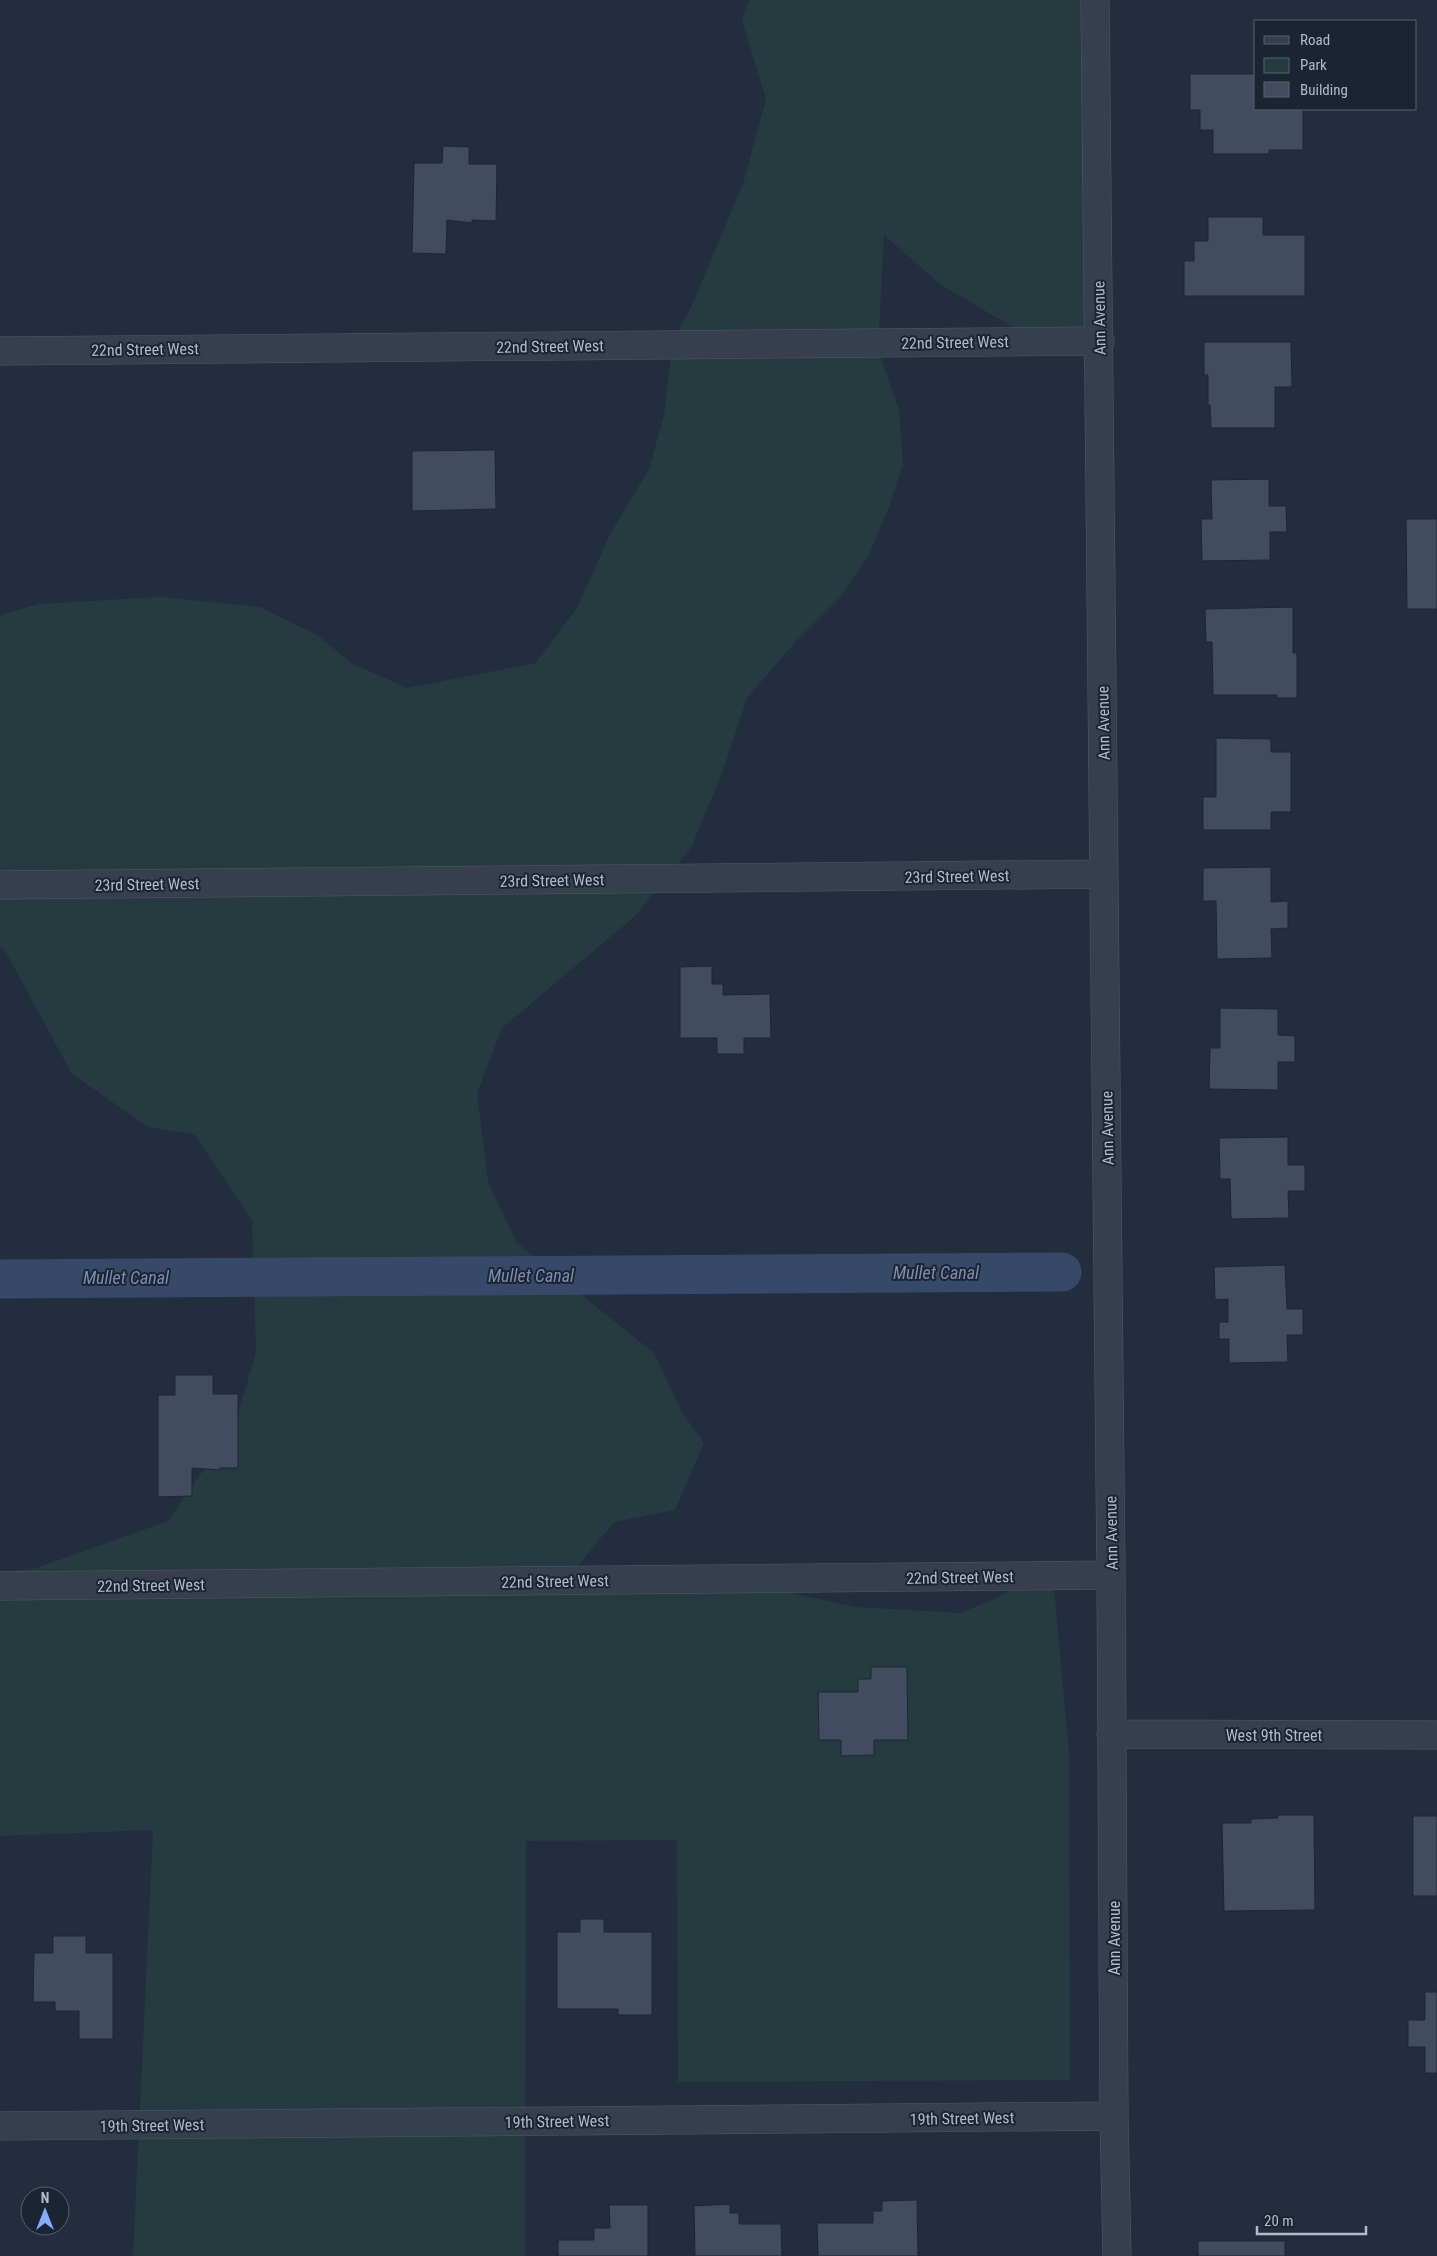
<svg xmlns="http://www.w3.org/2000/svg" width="1437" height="2256" viewBox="0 0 1437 2256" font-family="'Roboto Condensed',sans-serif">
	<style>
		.green { fill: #253b40 }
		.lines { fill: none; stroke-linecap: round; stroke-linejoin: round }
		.canal { stroke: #374969; stroke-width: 39 }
		.building { fill: #414c61; stroke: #1e2635 }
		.street-casing { stroke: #525a69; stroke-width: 29 }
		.street { stroke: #373f4e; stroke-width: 28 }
		.labels { text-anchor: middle; stroke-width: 4; stroke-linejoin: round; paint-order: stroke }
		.street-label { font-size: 16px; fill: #b3baca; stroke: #1c2433 }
		.water-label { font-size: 18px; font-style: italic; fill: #798eb2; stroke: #1c2433 }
	</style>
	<rect width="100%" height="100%" fill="#232d3f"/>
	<!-- green -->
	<path class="green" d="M749,0H1107L1101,354L1019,331L940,284L884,235L878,350L899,410L903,464L889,507L868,557L840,597L797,640L747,698L722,773L691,848L634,917L502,1028L477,1093L488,1182L517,1243L654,1353L683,1414L704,1443L675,1510L614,1522L573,1572L730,1589L791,1593L856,1607L960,1613L995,1599L1052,1566L1069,1753L1070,2080L678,2082L677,1840L526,1841L525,2256H133L153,1830L0,1836V1573L36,1568L168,1521L235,1424L256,1352L252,1220L194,1134L148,1127L72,1074L4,949L0,948V615L38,604L160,597L260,607L317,635L353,664L407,688L536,663L578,606L610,534L649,469L664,415L670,365V347L691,307L743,184L766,99L742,20Z"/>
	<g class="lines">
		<!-- canal -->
		<path class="canal" d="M0,1279L1062,1272"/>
	</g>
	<!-- building -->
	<path class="building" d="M1190,74H1256V109H1303V150H1269V154H1213V130H1200V110H1190Z
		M443,146L469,147V164H497L496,221L472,220V223L447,220L446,254L412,253L414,163H442Z
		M1208,217H1263V235H1305V296H1184V261H1194V241H1208Z
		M1204,342H1291L1292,387H1275V428H1211L1210,405H1208V375H1204Z
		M495,450L496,509L412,511V451Z
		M1269,479V506H1286L1287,532H1270V560L1202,561L1201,519H1212L1211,480Z
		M1406,519H1437V609H1407Z
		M1293,607V653H1297V698H1277V695H1213L1212,642H1206L1205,609Z
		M1216,738L1271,739V752H1291V812H1271V830H1203V797H1216Z
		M1271,867V902L1288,901V928L1271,929L1272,958L1217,959L1216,901H1203V868Z
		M712,966V984H723V995L770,994L771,1038H744V1054H717V1038H680V967Z
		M1220,1008L1278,1009V1035L1295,1036V1062H1278V1090L1209,1089L1210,1048H1220Z
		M1288,1137V1165H1305V1191H1288L1289,1218L1231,1219L1230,1179H1220L1219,1138Z
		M1285,1265L1287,1309H1303V1335H1287L1288,1362L1229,1363V1339H1219V1322H1228V1299L1215,1300L1214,1267Z
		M175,1375H213V1394H238V1468H220V1470L192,1468V1496L158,1497V1395H175Z
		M871,1667H907L908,1740H874V1755L841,1756V1740H819L818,1692H858V1679H871Z
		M1278,1815H1314L1315,1910L1224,1911L1222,1823H1251V1819L1278,1818Z
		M1413,1816H1437V1896H1413Z
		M580,1919H604V1932H652V2015H618V2009H557V1932H580Z
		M53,1936H86V1953H113V2039H79V2011H55V2002H33L34,1953H53Z
		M1425,1992H1437V2073H1425V2047H1408V2020H1425Z
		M917,2200L918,2256H818L817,2223H873V2211H882V2201Z
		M730,2204V2213H739V2224H781L782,2256H695L694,2206Z
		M609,2205H648V2256H558V2240H594V2228H610Z
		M1198,2241H1285V2256H1198Z"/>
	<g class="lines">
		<defs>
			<path id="street" d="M1095,0L1111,1575L1114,2116L1117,2256
				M0,351L1100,341
				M0,885L1104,874
				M0,1586L1111,1575
				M1111,1734L1437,1735
				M0,2126L1114,2116"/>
		</defs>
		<!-- street casing -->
		<use href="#street" class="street-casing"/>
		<!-- street -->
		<use href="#street" class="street"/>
	</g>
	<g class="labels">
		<!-- street labels -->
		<g class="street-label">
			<text transform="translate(1099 318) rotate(-91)" y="6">Ann Avenue</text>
			<text transform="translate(955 342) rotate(-1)" y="6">22nd Street West</text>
			<text transform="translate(550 346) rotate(-1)" y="6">22nd Street West</text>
			<text transform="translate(145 349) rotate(-1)" y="6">22nd Street West</text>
			<text transform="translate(1103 723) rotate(-91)" y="6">Ann Avenue</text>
			<text transform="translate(957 876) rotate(-1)" y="6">23rd Street West</text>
			<text transform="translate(552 880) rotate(-1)" y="6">23rd Street West</text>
			<text transform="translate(147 884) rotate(-1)" y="6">23rd Street West</text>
			<text transform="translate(1107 1128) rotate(-91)" y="6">Ann Avenue</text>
			<text transform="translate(1111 1533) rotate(-91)" y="6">Ann Avenue</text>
			<text transform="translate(960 1577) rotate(-1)" y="6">22nd Street West</text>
			<text transform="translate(555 1581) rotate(-1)" y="6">22nd Street West</text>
			<text transform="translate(151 1585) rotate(-1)" y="6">22nd Street West</text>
			<text x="1274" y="1741">West 9th Street</text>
			<text transform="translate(1114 1938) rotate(-90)" y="6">Ann Avenue</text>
			<text transform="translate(962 2118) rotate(-1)" y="6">19th Street West</text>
			<text transform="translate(557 2121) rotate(-1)" y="6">19th Street West</text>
			<text transform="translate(152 2125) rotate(-1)" y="6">19th Street West</text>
		</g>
		<!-- water labels -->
		<g class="water-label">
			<text x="936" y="1279">Mullet Canal</text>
			<text x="531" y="1282">Mullet Canal</text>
			<text x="126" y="1284">Mullet Canal</text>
		</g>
	</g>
	<!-- legend -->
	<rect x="1254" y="20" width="162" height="90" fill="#1c2433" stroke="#58606f"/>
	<rect x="1264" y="36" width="25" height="8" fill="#373f4e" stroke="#58606f"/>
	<text x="1300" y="45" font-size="15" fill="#b3baca">Road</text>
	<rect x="1264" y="58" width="25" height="15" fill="#253b40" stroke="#58606f"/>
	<text x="1300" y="70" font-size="15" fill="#b3baca">Park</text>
	<rect x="1264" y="82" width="25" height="15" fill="#414c61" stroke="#58606f"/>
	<text x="1300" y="95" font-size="15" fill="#b3baca">Building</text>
	<!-- north arrow -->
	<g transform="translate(45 2211)"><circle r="24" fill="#1c2433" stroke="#58606f"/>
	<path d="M0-4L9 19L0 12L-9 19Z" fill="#84acfd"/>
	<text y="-8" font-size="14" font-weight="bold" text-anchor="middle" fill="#b3baca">N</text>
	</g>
	<!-- scale -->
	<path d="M1257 2226v8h109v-8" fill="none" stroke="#b3baca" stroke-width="2.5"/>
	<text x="1264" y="2226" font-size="15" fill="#b3baca" stroke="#1c2433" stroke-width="4" paint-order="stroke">20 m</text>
</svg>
